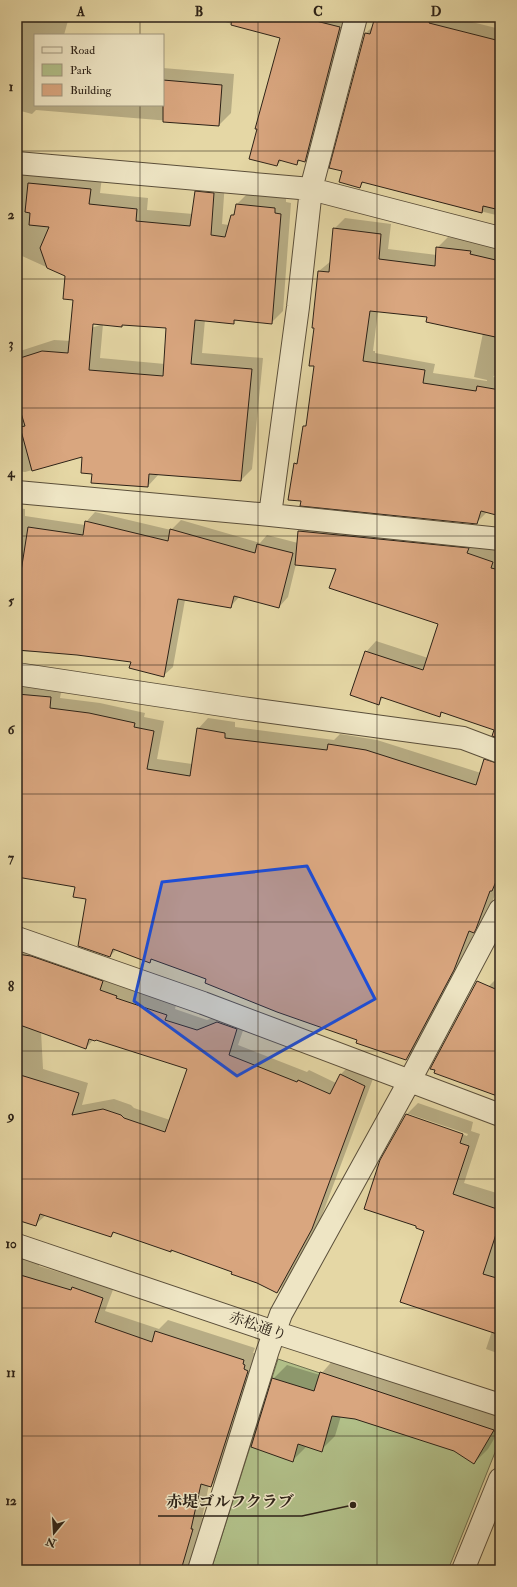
<svg xmlns="http://www.w3.org/2000/svg" width="517" height="1587" viewBox="0 0 517 1587" font-family="'IM FELL Double Pica','Noto Serif JP',serif">
	<style>
		.green { fill: #b1bf88; stroke: #6f7050 }
		.shadow { fill: #0003; fill-rule: evenodd }
		.building { fill: #d9a67f; stroke: #2d2217; fill-rule: evenodd }
		.lines { fill: none; stroke-linecap: round; stroke-linejoin: round }
		.minor-casing { stroke: #5b4f3a; stroke-width: 24 }
		.minor { stroke: #eee5c4; stroke-width: 22 }
		.marked { fill: #1d4ed8; fill-opacity: 0.2; stroke: #1d4ed8; stroke-width: 3; stroke-linejoin: round }
		.grid { fill: none; stroke: #2d2217; stroke-width: 1; stroke-opacity: 0.55 }
		.labels { text-anchor: middle; stroke-width: 3; stroke-linejoin: round; paint-order: stroke }
		.street-label { font-size: 15px; fill: #2d2217; stroke: #eee5c4 }
		.leader { fill: none; stroke: #2d2217; stroke-width: 1.5 }
		.callout-dot { fill: #2d2217; stroke: #eee5c4; stroke-width: 1.5 }
		.callout-label { font-size: 16px; text-anchor: middle; font-weight: bold; fill: #2d2217; stroke: #eee5c4; stroke-width: 3; stroke-linejoin: round; paint-order: stroke }
		.neatline { fill: none; stroke: #2d2217; stroke-width: 1.5 }
		.grid-label { font-size: 13px; text-anchor: middle; font-weight: bold; fill: #2d2217 }
	</style>
	<rect width="100%" height="100%" fill="#e5d7a5"/>
	<filter id="stains"><feTurbulence type="fractalNoise" baseFrequency=".005" numOctaves="4"/><feColorMatrix values="0 0 0 0 .2 0 0 0 0 .09 0 0 0 0 .02 0 0 0 .5 -.17"/></filter>
	<radialGradient id="worn" r=".72"><stop offset=".6" stop-color="#630" stop-opacity="0"/><stop offset="1" stop-color="#630" stop-opacity=".3"/></radialGradient>
	<!-- green -->
	<path class="green" d="M278,1359L500,1433V1440L448,1570H211Z"/>
	<!-- shadow -->
	<path class="shadow" d="M17,17H69L64,35H35V105H163V68L234,74L231,113L219,125L36,110L32,114L17,110Z
		M206,17H351L317,149L305,161L301,160L296,164L282,160L277,165L281,37Z
		M376,17H452L500,29V216L364,182L360,186L343,171L366,33L374,25Z
		M17,173L102,177L100,193L148,198L147,210L193,214L196,192L208,180L225,182L222,224L229,225L232,215L236,211V205L248,193L286,197V202L291,203L283,311L272,322L237,319L233,323L205,320L202,353L263,358L252,469L241,480L159,474L148,486L93,473L83,456L25,472L17,471V352L54,340L72,341L82,331L103,324L100,358L165,364L167,327L74,299L66,276L22,256L19,290L17,292Z
		M345,218L391,224L388,249L437,255V248L448,237L481,241L500,248V370L493,377L500,378V512H487L476,523L302,501L295,464L299,460L304,427L307,423L315,365V327H313L319,271L331,261L334,229ZM378,311L428,316L483,333L474,377L487,380V381L433,373L435,364L375,353V351H373Z
		M17,508L25,509V516L85,525L86,522L95,512L171,530L181,520L260,543L267,535L298,543L299,531L310,520L477,543L500,550V730L443,712L440,715L384,697L378,703L366,652L376,641L428,658L440,623L337,568L296,564L288,597L279,607L240,596L230,607L185,600L173,667L163,676L132,661L77,654L17,651Z
		M17,683L62,687L60,698L100,703L145,713L144,717L164,721L157,759L192,764L198,729L208,718L235,722V727L334,740L340,734L377,740L481,773L492,760L500,762V882L486,918L475,930L464,959L417,1048L406,1059L207,979L153,959L149,962L116,950L110,956L87,898L76,887L17,872Z
		M17,938L126,986L125,988L176,1005L175,1009L207,1020L228,1012L247,1019L238,1045L307,1072L309,1070L336,1083L341,1074L351,1064L374,1076L321,1218L287,1282L277,1292L233,1271L172,1249L170,1251L115,1232L111,1236L46,1215L36,1224L17,1219ZM41,1031L86,1048L93,1040L97,1039L188,1069L170,1120L134,1108L131,1105L114,1099L82,1105L88,1083L43,1069Z
		M499,976L500,977V1096L489,986Z
		M418,1103L473,1122L471,1131L480,1134L464,1183L500,1194V1354L486,1349L492,1331L381,1160L407,1114ZM409,1114L468,1134L467,1136L409,1116Z
		M17,1257L40,1263L39,1266L81,1279L84,1276L114,1287L105,1311L159,1329L168,1320L255,1348L253,1353H256L222,1474L211,1486L209,1485L202,1518H204L188,1570H17Z
		M335,1358L500,1413V1424L497,1434L488,1449L474,1463L454,1450L355,1418L341,1416L335,1436L321,1450L306,1447L293,1460L273,1379L287,1365L320,1375Z"/>
	<!-- building -->
	<path class="building" d="M232,17H300L340,27L305,162L298,160L297,165L279,160L277,166L249,159L257,129H255L280,38L231,25Z
		M375,17H431L429,23L500,41V210L483,206L482,213L362,182L360,188L339,182L342,171L329,168L365,33L370,34Z
		M163,80L222,85L219,126L163,122Z
		M28,183L91,189L89,204L137,209L136,221L190,226L195,191L214,193L211,235L225,237L231,215H234L236,204L275,208V213L281,214L272,324L234,320V324L195,320L191,364L252,369L241,481L149,474L148,487L91,483L92,474L81,473L82,457L32,471L20,427L25,426L17,400V359L42,351L68,353L73,300L63,299L65,276L47,268L40,248L49,227L29,225L30,213L25,212ZM93,324L122,327V325L166,328L163,376L89,370Z
		M333,228L381,234L379,259L435,266L436,247L471,251L470,254L500,261V338L426,322L427,317L370,311L363,361L425,370L423,383L476,391L477,386L500,390V516L481,511L477,524L300,506L301,501L288,500L294,463L297,464L303,426H306L314,366H309L314,328H312L318,271L329,272Z
		M85,521L168,541L170,529L255,553L257,544L293,553L279,608L234,596L231,608L178,599L164,677L129,668L131,662L77,655L17,650V597L28,527L83,535Z
		M298,531L469,548L467,553L493,562L491,568L500,570V739L492,736L494,730L441,712L440,717L381,697L379,705L350,695L365,651L423,670L438,624L329,588L336,569L295,565Z
		M17,694L51,697L50,708L89,713L135,723L134,727L154,731L147,769L190,776L197,728L225,733V738L327,750L328,744L366,750L476,785L484,759L500,764V872L492,891H490L476,929L474,933L469,931L454,970L406,1060L356,1043L357,1040L277,1012L205,983L206,979L151,959L150,963L113,949L110,957L78,946L86,899L73,897L75,887L17,877Z
		M17,954L31,956L103,981L100,990L117,996L116,998L167,1015L165,1020L197,1030L217,1022L237,1029L229,1055L297,1082L298,1080L330,1094L340,1074L365,1086L312,1229L277,1293L257,1283L231,1274L232,1272L171,1250V1252L113,1232L111,1237L40,1214L36,1226L17,1220V1074L79,1093L72,1115L103,1109L121,1115L124,1118L165,1132L187,1069L96,1040L95,1041L89,1039L86,1049L17,1024Z
		M477,981L500,991V1097L434,1073L435,1070L430,1069Z
		M406,1114L463,1134L460,1143L469,1146L453,1194L500,1210V1222L483,1274L500,1279V1335L400,1302L424,1231L416,1228V1226L364,1209L380,1160Z
		M17,1274L71,1290L72,1287L103,1298L95,1322L152,1342L155,1331L244,1360L243,1364L245,1365L244,1369L248,1371L211,1487L201,1484L191,1529H193L181,1570H17Z
		M320,1372L494,1430L474,1464L454,1451L355,1419L332,1416L322,1452L298,1444L293,1462L251,1447L272,1378L314,1391Z"/>
	<g class="lines">
		<defs>
			<path id="minor" d="M17,163L311,189L500,238
				M17,492L270,515L500,539
				M270,515L298,307L311,189L356,17
				M17,674L242,708L463,738L500,752
				M17,938L203,1003L500,1115
				M17,1245L274,1332L500,1405
				M199,1570L268,1350L281,1314L409,1082L500,910
				M463,1570L500,1479"/>
		</defs>
		<!-- minor casing -->
		<use href="#minor" class="minor-casing"/>
		<!-- minor -->
		<use href="#minor" class="minor"/>
	</g>
	<!-- marked area -->
	<path class="marked" d="M307,866L375,999L237,1076L134,1001L162,882Z"/>
	<!-- grid -->
	<path class="grid" d="M140,17V35M258,17V1570M377,17V1570M140,105V1570M17,151H500M17,279H500M17,408H500M17,536H500M17,665H500M17,794H500M17,922H500M17,1051H500M17,1179H500M17,1308H500M17,1436H500"/>
	<g class="labels">
		<!-- street labels -->
		<g class="street-label">
			<text transform="translate(258 1326) rotate(19)" y="5">赤松通り</text>
		</g>
	</g>
	<!-- callouts -->
	<path class="leader" d="M353 1505L302 1516H158"/>
	<circle class="callout-dot" cx="353" cy="1505" r="4"/>
	<g class="callout-label">
		<text x="230" y="1507">赤堤ゴルフクラブ</text>
	</g>
	<!-- margin -->
	<rect width="517" height="1587" fill="none" stroke="#e5d7a5" stroke-width="44"/>
	<!-- legend -->
	<rect x="34" y="34" width="130" height="72" fill="#eee5c4" stroke="#a1977f"/>
	<rect x="42" y="47" width="20" height="6" fill="#eee5c4" stroke="#a1977f"/>
	<text x="70" y="54" font-size="12" fill="#2d2217">Road</text>
	<rect x="42" y="64" width="20" height="12" fill="#b1bf88" stroke="#a1977f"/>
	<text x="70" y="74" font-size="12" fill="#2d2217">Park</text>
	<rect x="42" y="84" width="20" height="12" fill="#d9a67f" stroke="#a1977f"/>
	<text x="70" y="94" font-size="12" fill="#2d2217">Building</text>
	<!-- north arrow -->
	<g transform="translate(54 1533) rotate(198)" stroke="#eee5c4" stroke-width="3" paint-order="stroke">
	<path d="M0-3L7 15L0 10L-7 15Z" fill="#2d2217"/>
	<text y="-6" font-size="11" font-weight="bold" text-anchor="middle" fill="#2d2217">N</text>
	</g>
	<rect x="22" y="22" width="473" height="1543" class="neatline"/>
	<g class="grid-label">
		<text x="81" y="16">A</text>
		<text x="199" y="16">B</text>
		<text x="318" y="16">C</text>
		<text x="436" y="16">D</text>
		<text x="11" y="91">1</text>
		<text x="11" y="219">2</text>
		<text x="11" y="348">3</text>
		<text x="11" y="477">4</text>
		<text x="11" y="605">5</text>
		<text x="11" y="734">6</text>
		<text x="11" y="862">7</text>
		<text x="11" y="991">8</text>
		<text x="11" y="1120">9</text>
		<text x="11" y="1248">10</text>
		<text x="11" y="1377">11</text>
		<text x="11" y="1505">12</text>
	</g>
	<rect width="100%" height="100%" filter="url(#stains)"/>
	<rect width="100%" height="100%" fill="url(#worn)"/>
</svg>
